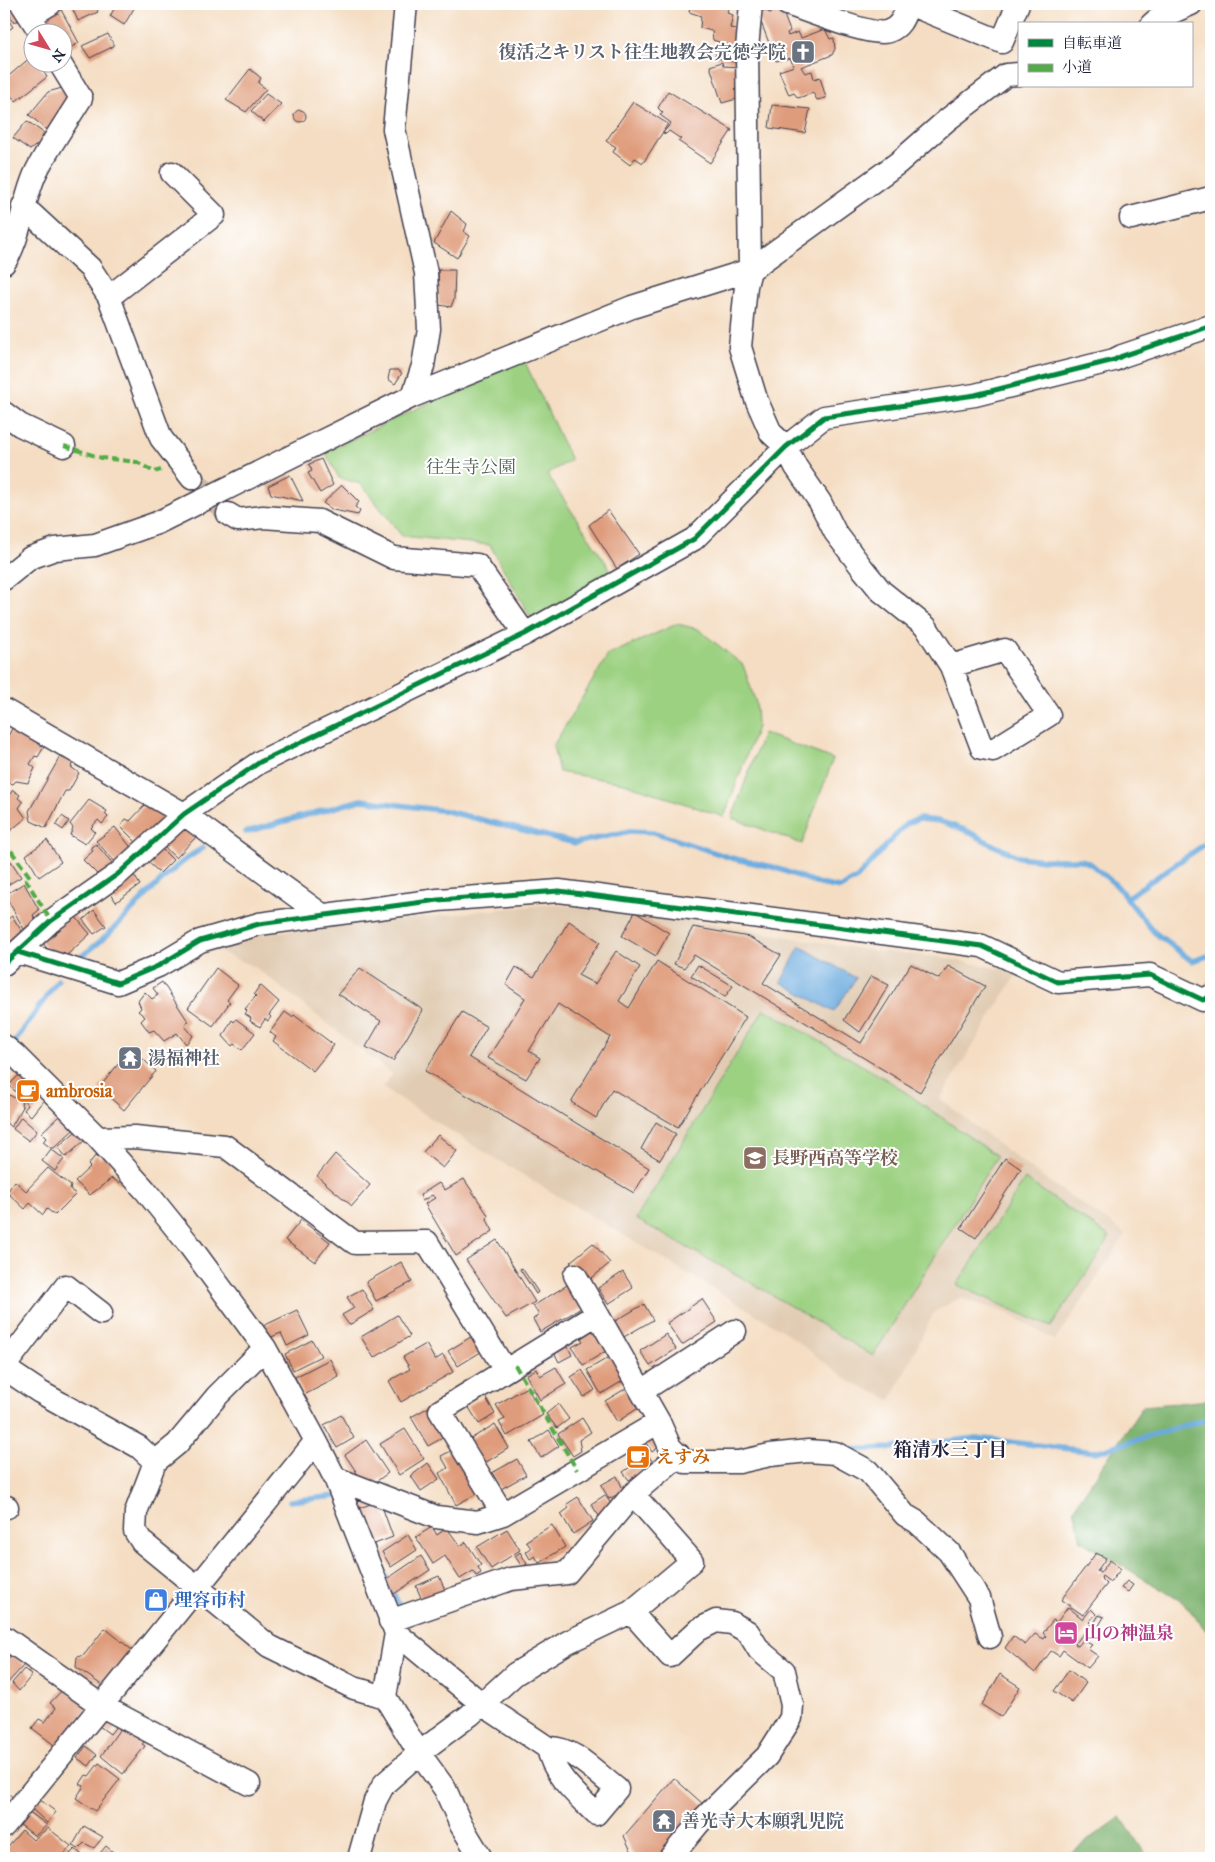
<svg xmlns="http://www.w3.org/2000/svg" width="1215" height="1862" viewBox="0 0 1215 1862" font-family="'IM FELL Great Primer','Noto Serif JP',serif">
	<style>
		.built { fill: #e1ccb3 }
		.green { fill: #9dd182; stroke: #607a5e }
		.forest { fill: #7eb370; stroke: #506a56 }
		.water { fill: #6baade; stroke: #46668c }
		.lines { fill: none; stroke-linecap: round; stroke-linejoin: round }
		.stream { stroke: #6baade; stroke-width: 5.5 }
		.building { fill: #df9c7c }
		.minor-tunnel { stroke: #cab8a7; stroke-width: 22; stroke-dasharray: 22 11; stroke-linecap: butt }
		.minor-casing { stroke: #423e4f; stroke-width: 25 }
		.minor { stroke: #fff; stroke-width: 22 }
		.quiet { stroke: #53aa46; stroke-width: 4; stroke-dasharray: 8 4; stroke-linecap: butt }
		.cycleway-casing { stroke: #fff; stroke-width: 8 }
		.cycleway { stroke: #00873e; stroke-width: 5 }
		.labels { text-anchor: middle; stroke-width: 4; stroke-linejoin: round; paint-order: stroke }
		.worship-label { font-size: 18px; font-weight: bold; fill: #5b616d; stroke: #fff; text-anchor: start }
		.park-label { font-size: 18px; fill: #4d5f54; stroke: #fff }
		.food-label { font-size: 18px; font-weight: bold; fill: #c56008; stroke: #fff; text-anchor: start }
		.education-label { font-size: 18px; font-weight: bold; fill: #785e54; stroke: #fff; text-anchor: start }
		.shop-label { font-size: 18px; font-weight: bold; fill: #366cbe; stroke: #fff; text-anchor: start }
		.hotel-label { font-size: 18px; font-weight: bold; fill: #b23c85; stroke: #fff; text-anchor: start }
		.neighbourhood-label { font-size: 19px; font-weight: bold; fill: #22223b; stroke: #fff }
	</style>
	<rect width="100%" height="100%" fill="#fff"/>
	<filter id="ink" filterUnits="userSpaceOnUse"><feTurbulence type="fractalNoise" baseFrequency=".02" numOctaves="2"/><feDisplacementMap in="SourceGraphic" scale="10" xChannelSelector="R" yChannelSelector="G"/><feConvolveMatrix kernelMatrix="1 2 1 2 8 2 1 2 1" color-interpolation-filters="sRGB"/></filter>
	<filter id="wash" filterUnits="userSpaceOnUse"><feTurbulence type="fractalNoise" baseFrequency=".0096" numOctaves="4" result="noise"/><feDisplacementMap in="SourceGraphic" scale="20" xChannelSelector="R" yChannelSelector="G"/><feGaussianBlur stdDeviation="1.12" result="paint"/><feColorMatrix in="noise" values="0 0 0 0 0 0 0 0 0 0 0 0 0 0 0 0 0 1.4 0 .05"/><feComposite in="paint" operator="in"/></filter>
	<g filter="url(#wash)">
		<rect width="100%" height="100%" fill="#f4ddc2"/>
		<!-- built -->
		<path class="built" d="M551,904L645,913L866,950L938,957L1018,972L940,1099L1032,1170L1126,1234L1055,1341L1010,1314L960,1298L934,1312L891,1400L851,1382L782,1330L473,1145L383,1088L392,1074L255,967L211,948L270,933Z"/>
		<!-- green -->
		<path class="green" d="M523,358L571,460L547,474L614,575L536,627L490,545L402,536L361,484L339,478L325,452Z
			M677,624L698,629L743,665L756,703L757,727L724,817L624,783L559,772L553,746L608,655Z
			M763,733L833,759L802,844L732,818Z
			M764,1009L889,1081L997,1156L873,1356L757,1286L636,1219Z
			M1025,1179L1110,1237L1051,1327L957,1285Z"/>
		<!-- forest -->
		<path class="forest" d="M1211,1400V1637L1184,1603L1081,1541L1074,1508L1143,1406Z
			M1121,1817L1148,1858H1070V1853Z"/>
		<!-- water -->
		<path class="water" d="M800,946L856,978L834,1012L781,982Z"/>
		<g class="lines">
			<!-- stream -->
			<path class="stream" d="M246,832L361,800L446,811L575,843L630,831L653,832L731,858L773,867L820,884L840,888L857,878L906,824L919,819L939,821L965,830L995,846L1019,857L1043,860H1082L1091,864L1117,886L1154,932L1192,961L1211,955
				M1126,898L1211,840
				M71,963C122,932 153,877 203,848
				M14,1043L58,980
				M845,1450L891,1448L976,1438L1095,1452L1211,1418
				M725,1451L746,1450
				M290,1501L336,1496
				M378,1558L400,1608L404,1607"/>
		</g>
		<g id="blocks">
			<!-- building -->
			<path class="building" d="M4,4H14L22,19L14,22Z
				M58,4L79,43L62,52V32H45L35,16Z
				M74,4H95L98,12L78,21L71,5Z
				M117,4L136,5L124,25L110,16Z
				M691,4H729L727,13L733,15L730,28L742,30L737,63L715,57L718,48L725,49L727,45L713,40L712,31L700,28L701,16L689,12Z
				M766,10L769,13L782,10L790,31L787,33L788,36L798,32L801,38L825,29L830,39L834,38L835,49L832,55L801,67L805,73L812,71L814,79L820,77L826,98L817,100L813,93L798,98L794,93L789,95L779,71L794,66L790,58L776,61L759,17L762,11Z
				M4,13L13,27L4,33Z
				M108,34L114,46L90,58L82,46Z
				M32,56V62H37L47,77L16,101L4,88V80Z
				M722,62L723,66L740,67V98L722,103L710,66Z
				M250,69L261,78L258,83L266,89L246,112L226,100Z
				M62,88L72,97L50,132L29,115L48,92Z
				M668,91L732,130L710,163L678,141L681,139L669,131L666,134L663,133L671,123L660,115L663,113L658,108Z
				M266,94L281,104L264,122L251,111Z
				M633,102L668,124L643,163L635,158L630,165L613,152L616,147L606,141Z
				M772,105L810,109L805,133L769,128Z
				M294 116a6 6 0 1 1 12 0a6 6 0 1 1-12 0Z
				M27,121L48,136L30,150L13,138Z
				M451,211L467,224L464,232L470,236L457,258L434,243Z
				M438,270H455L454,299L451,307L439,305Z
				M390,370H398L402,373L395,384L388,379Z
				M321,459L333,485L320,493L308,473L312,471L309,464Z
				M290,475L303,501L271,494L268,486Z
				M342,485L359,502L355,507L360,511L358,515L333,510L323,503Z
				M608,510L639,554L617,569L589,525Z
				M13,727L45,745L38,757L35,756L30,764L35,768L28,783L16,781L13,784L4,781V743Z
				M60,757L73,762L71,767L79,773L69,791H65L46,828L31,821L29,811Z
				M13,790L20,795L18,798L23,802L19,808L26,818L5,835L4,807L8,804L5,800Z
				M89,800L107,811L105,814L108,817L102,824L98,820L91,828L95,832L85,844L70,835L73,828L70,824Z
				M146,804L169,816L138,844L121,827L122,824L126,819L130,821Z
				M62,816L69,821L63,830L56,825Z
				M182,825L197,836L176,858L163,846Z
				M115,827L133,850L117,864L96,841Z
				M47,840L61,862L39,877L26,855Z
				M96,844L114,865L100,877L83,860L93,851L91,847Z
				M161,848L173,860L160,873L147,861Z
				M11,861L21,877L4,887V865Z
				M132,872L140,885L116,902L108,889Z
				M24,883L39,910L33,915L36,922L25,931L5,895Z
				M94,910L106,926L94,934L83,920Z
				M635,912L669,933L656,956L622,936Z
				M74,915L90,934L67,955L64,952L55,959L39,938Z
				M12,916L23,933L10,944L4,936V922Z
				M569,921L600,942L578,975L595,984L616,951L640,967L619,1001L629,1008L657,961L746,1017L678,1127L612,1089L596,1118L571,1102L610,1037L558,1004L529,1051L540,1058L526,1079L488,1058L525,998L506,985L516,967L534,977Z
				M693,927L749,937L781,955L763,983L861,1043L911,964L939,979L948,966L985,986L920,1092L694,955L684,968L674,964Z
				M698,965L733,986L725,997L691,976Z
				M216,968L238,985L227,1000L230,1002L213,1026L188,1008Z
				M360,968L423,1010L393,1061L366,1047L381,1021L338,994Z
				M871,976L889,985L860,1032L844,1020Z
				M162,982L188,1021L185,1026L193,1036L186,1044L177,1033L164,1041L154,1030L149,1032L141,1021L145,1017L138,1011L141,1008L138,1001L145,992L152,999L158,995L153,988Z
				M260,985L279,1002L269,1015L271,1017L268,1021L265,1019L260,1027L250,1021L251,1018L245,1014L247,1011L245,1009L256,996L254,994Z
				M285,1012L292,1017L294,1015L334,1045L313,1071L273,1041L276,1037L270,1032Z
				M462,1012L487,1027L469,1057L649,1168L634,1193L425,1071Z
				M236,1019L255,1033L242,1050L234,1044L232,1046L223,1036L232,1020L234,1022Z
				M131,1048L156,1071L124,1110L99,1088Z
				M23,1071L47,1096L31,1116L24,1110L28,1105L9,1085Z
				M4,1092L22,1102L21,1104L23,1107L11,1127L4,1121Z
				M60,1115L73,1130L54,1148H51L43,1142L46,1138L41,1133Z
				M21,1117L37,1131L29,1141L13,1129Z
				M656,1122L676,1134L660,1160L641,1149Z
				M76,1131L85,1140L66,1157L58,1147Z
				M438,1135L457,1151L443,1168L423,1152Z
				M51,1149L64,1159L55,1171L42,1161Z
				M335,1154L370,1185L352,1206L317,1176Z
				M96,1155L101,1159L103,1155L111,1162L108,1167L122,1180L119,1183L112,1178L90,1195L75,1181L90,1167L88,1165Z
				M1005,1158L1021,1169L976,1238L961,1228Z
				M48,1168L71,1186L70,1190L76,1194L55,1215L47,1209L43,1215L30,1203L25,1209L7,1192L15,1181L26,1191Z
				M464,1179L488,1215L487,1220L493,1231L456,1256L425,1204L435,1198L432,1195L422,1201L420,1195L439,1183L445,1190Z
				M301,1220L330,1242L315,1262L285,1240Z
				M497,1240L535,1302L506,1318L466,1260Z
				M593,1243L610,1263L587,1282L570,1262Z
				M401,1262L412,1282L376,1301L366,1282Z
				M522,1268L538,1292L536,1294L520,1269Z
				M623,1272L633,1288L608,1304L598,1288Z
				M569,1284L583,1307L540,1332L533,1319L539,1315L533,1306Z
				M362,1289L374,1310L349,1325L342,1315L354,1308L347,1297Z
				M702,1299L717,1322L682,1345L667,1323Z
				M644,1304L653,1320L622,1338L612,1323Z
				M297,1310L309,1335L287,1346L281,1333L269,1338L263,1326Z
				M397,1315L410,1336L374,1358L361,1337Z
				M591,1324L608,1350L583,1365L572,1347L583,1341L578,1333Z
				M666,1334L676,1349L650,1366L640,1351Z
				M474,1335L484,1350L458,1366L448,1351Z
				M564,1339L572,1355L559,1362L551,1346Z
				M312,1340L321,1356L293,1370L285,1354Z
				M426,1344L435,1360L443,1355L453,1372L401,1402L389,1381L410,1369L403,1357Z
				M613,1355L626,1379L601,1394L587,1370Z
				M330,1359L339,1377L304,1395L295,1377Z
				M556,1367L566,1384L540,1400L526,1375L536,1369L540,1376Z
				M582,1370L595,1390L584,1397L571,1377Z
				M630,1386L643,1405L617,1422L605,1401Z
				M527,1387L543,1415L507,1436L499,1422L505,1419L496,1405Z
				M485,1396L495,1414L479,1424L468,1406Z
				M558,1404L569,1419L557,1428L546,1414Z
				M429,1407L446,1436L428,1446L411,1417Z
				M341,1415L354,1438L337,1448L324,1425Z
				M582,1418L591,1432L579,1440L581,1451L573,1456L558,1434Z
				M495,1424L509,1448L483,1464L469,1440Z
				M405,1429L424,1459L399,1475L380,1444Z
				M549,1430L559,1446L541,1458L531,1442Z
				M651,1433L660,1446L652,1452L643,1439Z
				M366,1440L388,1473L367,1488L345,1455Z
				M639,1442L654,1464L629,1480L623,1472L636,1463L628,1450Z
				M455,1449L478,1493L456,1505L439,1473L448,1468L441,1456Z
				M517,1459L526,1475L501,1489L492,1473Z
				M428,1463L439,1479L421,1491L411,1476Z
				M617,1476L624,1491L609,1499L601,1485Z
				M605,1495L613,1507L599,1516L591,1504Z
				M578,1497L593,1521L573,1534L561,1514L569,1508L567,1504Z
				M380,1501L393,1537L369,1546L356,1509Z
				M552,1525L565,1547L539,1563L535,1556L530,1559L526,1552L531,1548L526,1541Z
				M432,1527L437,1535L447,1528L460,1546L466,1542L481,1565L478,1567L481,1573L476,1576L473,1571L460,1579L445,1556L433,1564L416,1537Z
				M507,1529L520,1550L491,1569L477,1547Z
				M408,1535L417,1550L391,1567L382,1552Z
				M520,1552L527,1564L522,1567L515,1556Z
				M1096,1553L1106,1558L1097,1571L1100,1573L1110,1560L1121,1569L1110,1582L1102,1576L1101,1578L1107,1584L1083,1615L1061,1600Z
				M421,1556L430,1570L394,1594L384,1581Z
				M439,1576L445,1590L422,1600L416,1586Z
				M1127,1581L1133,1585L1128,1592L1121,1588Z
				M1068,1607L1083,1619L1091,1609L1096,1614L1089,1622L1091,1624L1075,1644L1078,1646L1083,1640L1092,1645L1088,1649L1098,1656L1088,1668L1063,1650L1059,1656L1051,1651L1035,1673L1005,1648L1013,1636L1025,1645L1035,1634L1044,1639L1046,1636L1043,1633L1053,1620L1057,1622Z
				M1099,1615L1104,1617L1098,1627L1094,1623Z
				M105,1628L132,1650L103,1686L76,1667L77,1657L84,1655Z
				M4,1654L11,1658L13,1656L24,1665L4,1687Z
				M24,1669L32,1675L19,1691L12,1683Z
				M1069,1670L1086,1683L1072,1703L1054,1691Z
				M1000,1674L1020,1687L1001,1717L982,1705Z
				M64,1688L88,1707L58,1748L32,1728L39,1719L45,1722L56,1708L50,1703Z
				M107,1714L118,1724L110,1734L99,1726Z
				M124,1723L145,1741L142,1744L145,1746L123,1774L101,1756Z
				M86,1746L97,1755L89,1766L77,1758Z
				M99,1763L120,1779L95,1811L76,1798L84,1786L80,1784L86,1775L89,1776Z
				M674,1778L704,1805L659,1858H638L632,1853L624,1836Z
				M4,1790L15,1799L4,1812Z
				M39,1799L56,1812L47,1823L32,1809Z
				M28,1811L47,1825L35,1836L19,1824Z
				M84,1826L103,1837L94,1848L84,1843L78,1849L73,1845Z
				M48,1828L71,1846L61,1858H15L5,1850L22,1830L33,1840Z
				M106,1846L120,1858H96Z
				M75,1849L86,1858H66Z"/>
		</g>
	</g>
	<g filter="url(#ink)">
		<use href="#blocks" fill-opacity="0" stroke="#423e4f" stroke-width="1"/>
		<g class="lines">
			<!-- minor-tunnel -->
			<path class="minor-tunnel" d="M192,478L228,514"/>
			<defs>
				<path id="minor" d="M22,4L40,32
					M406,4L394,129L426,273L429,329L423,366L413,396
					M751,4L747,49L750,270L746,286L740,347L756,399L771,433L786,447L796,467L820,502L835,532L863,569L881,591L926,627L951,666L982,748L993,750L1049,715L1005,650L951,666
					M787,4C806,10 874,38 889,31C902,26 904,15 909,4
					M909,4L1002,42L1018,4
					M30,16L50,4
					M1152,24L1159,18L1191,4
					M23,206L90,268L109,297L161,438L192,478
					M1131,218L1211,198
					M4,263C21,239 23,197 37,170C50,145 67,121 81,98L59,62
					M109,297L214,215L172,173
					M4,413L20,425L64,446
					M228,514L238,520L263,517L319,521L394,558L477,565L525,634
					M4,579L30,558L55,549L95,545L157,523L413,396L632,307L750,270L898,163L947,120L1006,75L1019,74
					M4,710L184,814L322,915
					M18,952L118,983L158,966L200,941L259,924L438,900L559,891L982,946L1058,982L1150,975L1203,1000L1211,996
					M4,964L51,921L118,874L184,814L260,762L525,634L694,539L786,447L824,417L975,395L1114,360L1122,356L1211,326
					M4,1046L15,1055L98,1138L145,1190L187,1242L265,1348L316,1441L4,1826
					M98,1138L135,1137L225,1146L355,1243L427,1242L505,1370
					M575,1275L659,1422
					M265,1348L217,1396L177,1444L155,1462L136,1512L135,1531L142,1542L269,1646L354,1688L385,1697
					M4,1367L66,1286L101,1313
					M4,1368L40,1392L139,1447L155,1462
					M642,1391L735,1331
					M316,1441L335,1478L396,1633L385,1697L419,1753L445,1789L461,1825L481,1858
					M335,1478L436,1517L478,1522L503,1514L659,1422L670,1447L685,1462H739L770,1455L808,1451L835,1453L868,1471L905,1515L917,1522L949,1552L979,1598L990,1637
					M4,1508L7,1507
					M503,1514L440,1411L597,1314
					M631,1612L670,1656L698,1630L716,1621L732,1623L748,1632L759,1650L784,1671L792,1705L791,1718L767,1756L699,1823L670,1858
					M390,1621L511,1579L567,1573L633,1494L679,1455
					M396,1633L482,1704L548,1748C573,1746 598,1775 617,1789L596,1814C577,1795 553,1775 548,1748
					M4,1637L102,1706L249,1784
					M359,1858L375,1801L384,1784L419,1753L470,1715L515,1674L568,1642L631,1612L692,1561L633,1494"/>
			</defs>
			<!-- minor casing -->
			<use href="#minor" class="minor-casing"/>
			<!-- minor -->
			<use href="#minor" class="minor"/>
			<!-- quiet -->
			<path class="quiet" d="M64,446L102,458L137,462L154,472L161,470
				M4,841L30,877L26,880L51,921
				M515,1365L577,1470"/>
			<defs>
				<path id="cycleway" d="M18,952L118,983L158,966L200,941L259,924L438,900L559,891L982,946L1058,982L1150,975L1203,1000L1211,996
					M4,964L51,921L118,874L184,814L260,762L525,634L694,539L786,447L824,417L975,395L1114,360L1122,356L1211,326"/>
			</defs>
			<!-- cycleway casing -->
			<use href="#cycleway" class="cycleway-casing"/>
			<!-- cycleway -->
			<use href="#cycleway" class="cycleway"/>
		</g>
	</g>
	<!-- icons -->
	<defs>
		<symbol id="church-square" viewBox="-11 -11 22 22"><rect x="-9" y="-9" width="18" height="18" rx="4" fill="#6b7280" stroke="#fff"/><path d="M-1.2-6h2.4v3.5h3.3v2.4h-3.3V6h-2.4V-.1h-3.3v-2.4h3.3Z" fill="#fff"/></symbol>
		<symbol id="temple-square" viewBox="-11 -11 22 22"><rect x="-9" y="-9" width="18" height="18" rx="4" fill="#6b7280" stroke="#fff"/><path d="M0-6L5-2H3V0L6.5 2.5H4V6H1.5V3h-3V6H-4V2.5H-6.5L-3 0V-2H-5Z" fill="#fff"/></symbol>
		<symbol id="cafe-square" viewBox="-11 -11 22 22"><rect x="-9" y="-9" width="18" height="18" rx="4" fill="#e8710a" stroke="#fff"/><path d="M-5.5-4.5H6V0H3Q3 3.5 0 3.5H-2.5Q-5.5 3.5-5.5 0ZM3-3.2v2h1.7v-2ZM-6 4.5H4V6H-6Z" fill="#fff"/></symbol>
		<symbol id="school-square" viewBox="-11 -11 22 22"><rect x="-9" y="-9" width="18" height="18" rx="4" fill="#8d6e63" stroke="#fff"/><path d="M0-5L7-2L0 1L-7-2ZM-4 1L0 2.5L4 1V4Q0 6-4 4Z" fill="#fff"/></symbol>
		<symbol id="shop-square" viewBox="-11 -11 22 22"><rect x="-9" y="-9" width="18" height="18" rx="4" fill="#3f7fe0" stroke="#fff"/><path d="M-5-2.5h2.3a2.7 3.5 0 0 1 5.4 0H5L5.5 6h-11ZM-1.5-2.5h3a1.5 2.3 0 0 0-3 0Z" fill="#fff"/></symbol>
		<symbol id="hotel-square" viewBox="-11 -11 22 22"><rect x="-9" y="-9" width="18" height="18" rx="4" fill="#d1479c" stroke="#fff"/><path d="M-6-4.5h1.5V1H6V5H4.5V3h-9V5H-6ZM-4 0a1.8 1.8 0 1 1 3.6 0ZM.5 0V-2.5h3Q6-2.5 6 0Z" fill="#fff"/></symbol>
	</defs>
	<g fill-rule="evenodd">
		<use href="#church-square" x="789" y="38" width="28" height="28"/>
		<use href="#temple-square" x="116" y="1044" width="28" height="28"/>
		<use href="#cafe-square" x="14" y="1077" width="28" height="28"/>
		<use href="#school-square" x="741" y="1144" width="28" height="28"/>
		<use href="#cafe-square" x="624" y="1443" width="28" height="28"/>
		<use href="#shop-square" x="142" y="1586" width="28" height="28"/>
		<use href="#hotel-square" x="1052" y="1619" width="28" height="28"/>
		<use href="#temple-square" x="650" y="1807" width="28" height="28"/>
	</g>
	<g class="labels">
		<!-- worship labels -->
		<g class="worship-label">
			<text x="786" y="58" text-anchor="end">復活之キリスト往生地教会完徳学院</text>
			<text x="148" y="1064">湯福神社</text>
			<text x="682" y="1827">善光寺大本願乳児院</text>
		</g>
		<!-- park labels -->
		<g class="park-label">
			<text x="471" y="473">往生寺公園</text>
		</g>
		<!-- food labels -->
		<g class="food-label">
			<text x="46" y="1097">ambrosia</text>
			<text x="656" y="1463">えすみ</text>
		</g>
		<!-- education labels -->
		<g class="education-label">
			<text x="772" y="1164">長野西高等学校</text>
		</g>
		<!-- shop labels -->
		<g class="shop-label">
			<text x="174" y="1606">理容市村</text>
		</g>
		<!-- hotel labels -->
		<g class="hotel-label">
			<text x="1084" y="1639">山の神温泉</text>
		</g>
		<!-- neighbourhood labels -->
		<g class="neighbourhood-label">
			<text x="950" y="1456">箱清水三丁目</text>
		</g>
	</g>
	<!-- margin -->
	<rect width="1215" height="1862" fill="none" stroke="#fff" stroke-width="20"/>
	<!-- legend -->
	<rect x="1018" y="22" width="175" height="65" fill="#ffffff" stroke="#a7a7b1"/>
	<rect x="1028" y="39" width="25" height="8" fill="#00873e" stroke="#a7a7b1"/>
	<text x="1062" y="48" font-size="15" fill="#22223b">自転車道</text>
	<rect x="1028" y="64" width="25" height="8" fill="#53aa46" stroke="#a7a7b1"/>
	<text x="1062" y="72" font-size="15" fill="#22223b">小道</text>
	<!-- north arrow -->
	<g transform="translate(48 48) rotate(127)"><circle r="24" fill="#ffffff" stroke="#a7a7b1"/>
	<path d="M0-4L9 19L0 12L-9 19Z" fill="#d1495b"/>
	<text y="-8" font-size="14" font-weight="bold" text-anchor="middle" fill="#22223b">N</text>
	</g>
</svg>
